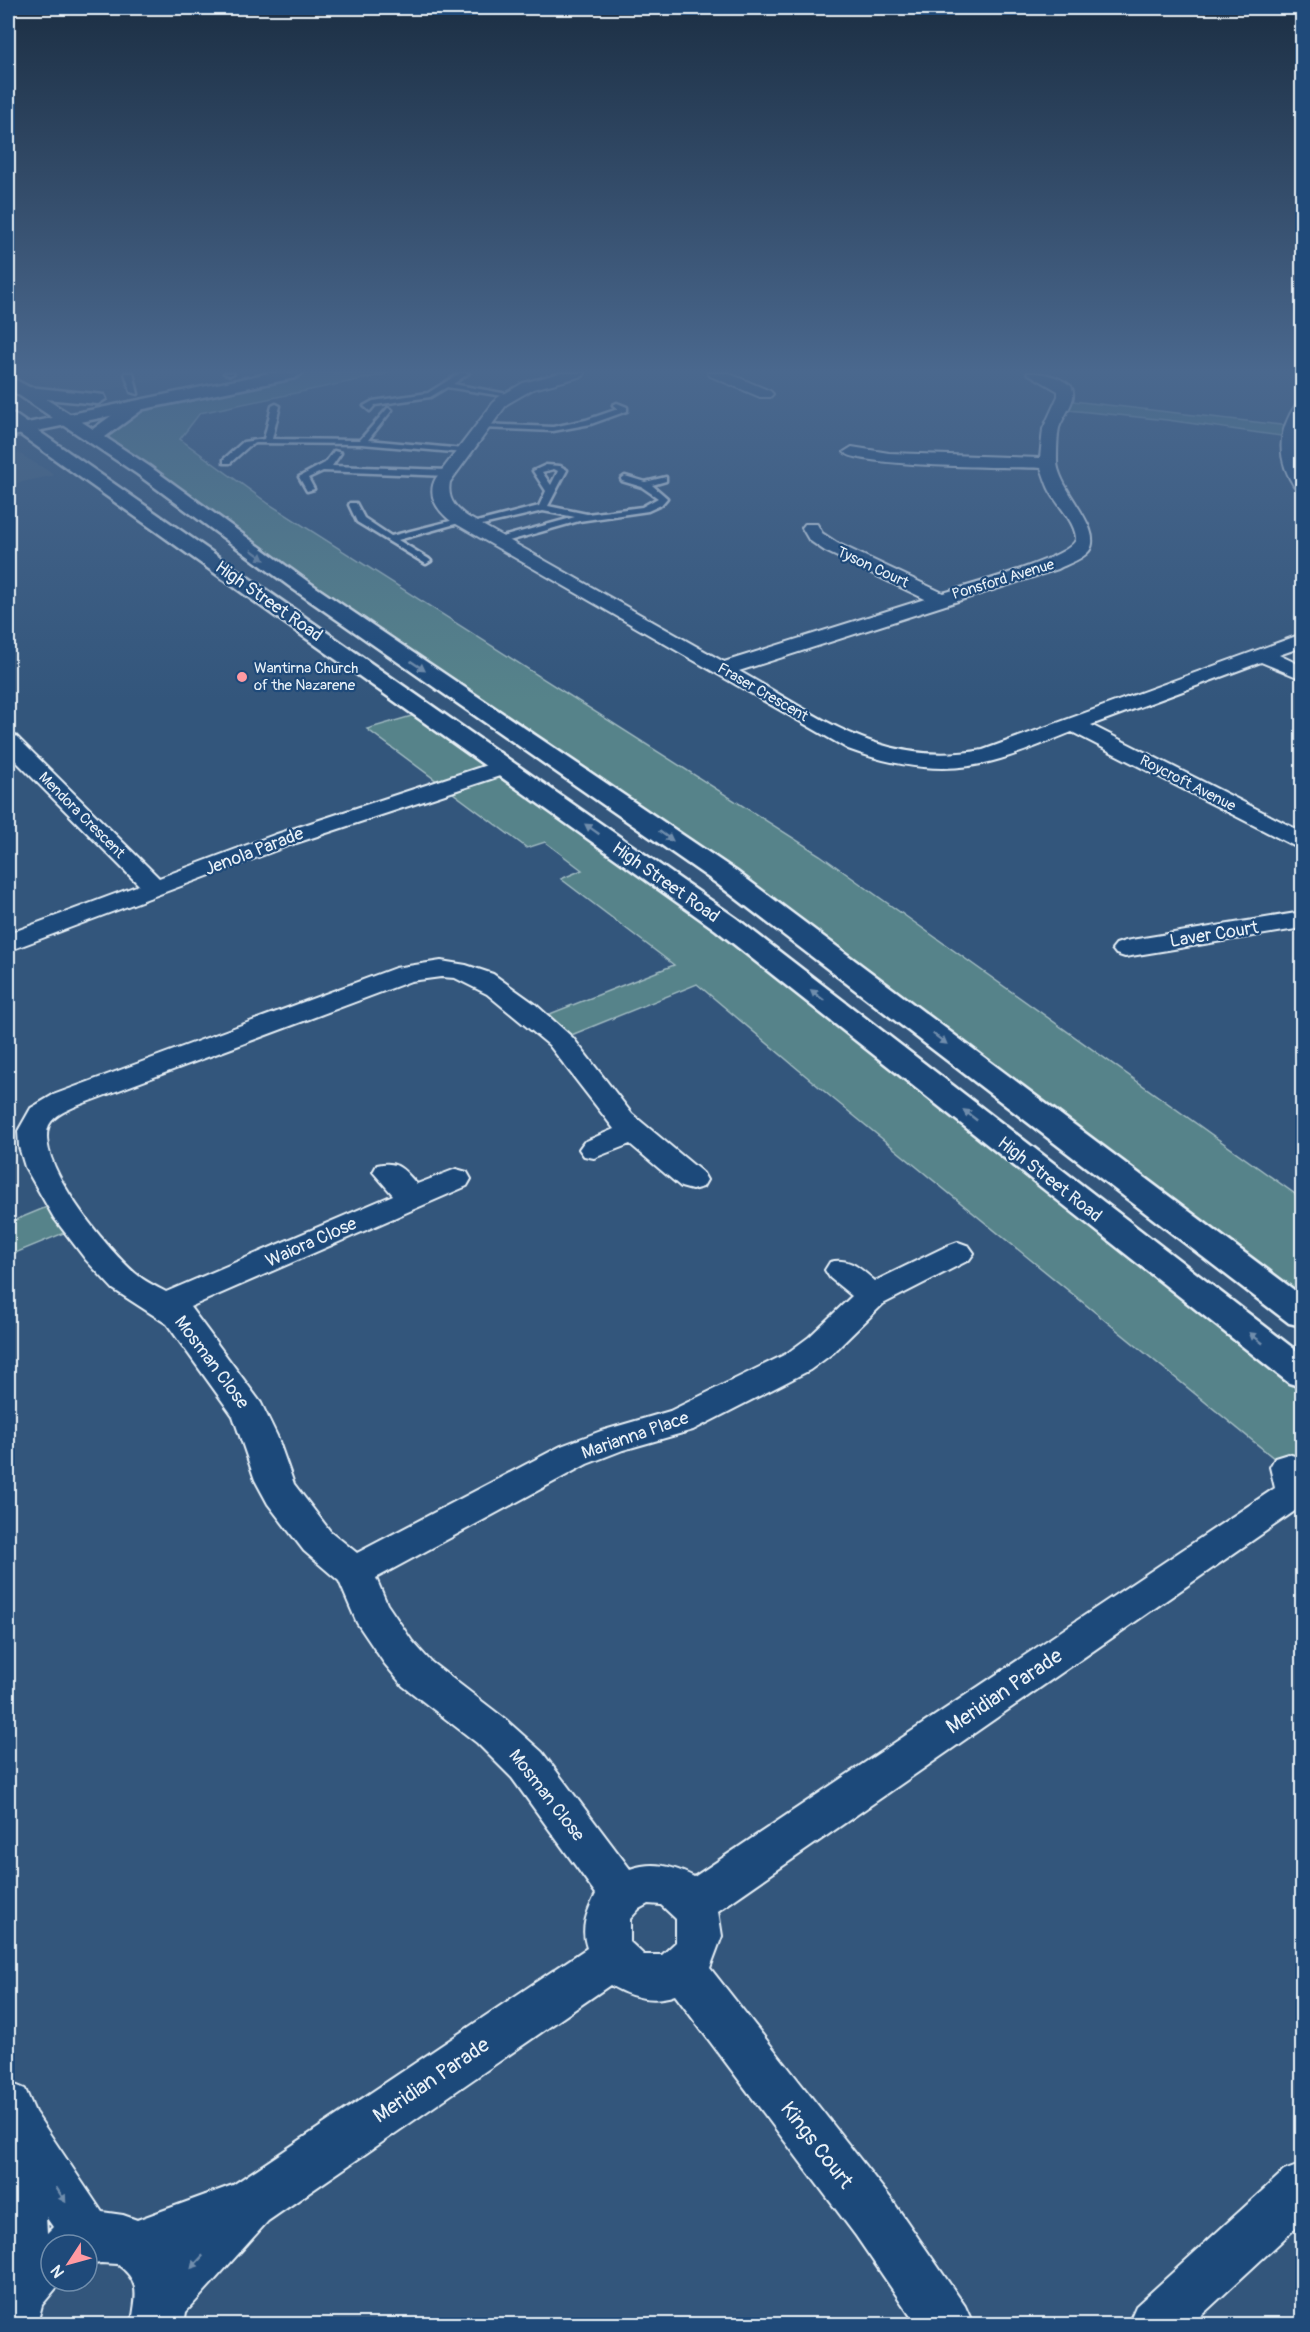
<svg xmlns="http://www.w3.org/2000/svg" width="1310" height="2332" viewBox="0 0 1310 2332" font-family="Pangolin,sans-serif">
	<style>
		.built { fill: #415f7e }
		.green { fill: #57838a; stroke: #a0bac1; stroke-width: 1.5 }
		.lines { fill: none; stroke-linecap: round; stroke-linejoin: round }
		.lane-casing { stroke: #e8f1f8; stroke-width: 5 }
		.street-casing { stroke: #e8f1f8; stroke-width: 4 }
		.primary-casing { stroke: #e8f1f8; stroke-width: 5 }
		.highway-casing { stroke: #e8f1f8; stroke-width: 5 }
		.lane { fill: #1f4a7a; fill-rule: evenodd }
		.street { fill: #1f4a7a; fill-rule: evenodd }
		.primary { fill: #1f4a7a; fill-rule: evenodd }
		.highway { fill: #1f4a7a; fill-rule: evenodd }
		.oneway { fill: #6f8dac }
		.poi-dot { fill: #ff9aa2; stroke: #1f4a7a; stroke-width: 2 }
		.labels { text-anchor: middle; stroke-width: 4.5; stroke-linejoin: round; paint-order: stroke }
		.far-street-label { font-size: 15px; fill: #e8f1f8; stroke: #1f4a7a }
		.far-poi-label { font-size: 15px; fill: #e8f1f8; stroke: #1f4a7a; text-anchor: start }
		.street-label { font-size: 18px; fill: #e8f1f8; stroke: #1f4a7a }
		.near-street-label { font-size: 21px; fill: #e8f1f8; stroke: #1f4a7a }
	</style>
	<rect width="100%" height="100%" fill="#33567c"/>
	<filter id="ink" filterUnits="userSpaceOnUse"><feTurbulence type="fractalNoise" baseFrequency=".0167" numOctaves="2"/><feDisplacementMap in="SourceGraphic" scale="12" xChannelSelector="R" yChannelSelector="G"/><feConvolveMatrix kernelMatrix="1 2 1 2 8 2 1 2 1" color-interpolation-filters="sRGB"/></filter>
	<g filter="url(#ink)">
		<!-- built -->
		<path class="built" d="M28,373H195L95,392L52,388Z
			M8,453L20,454L55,475L8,485Z"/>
		<!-- green -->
		<path class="green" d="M295,373H391L200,413L180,439L269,504L820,855L1302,1199V1314L912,1018L93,437L136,406Z
			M1064,400L1290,426L1288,437L1167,420L1059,409Z
			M425,712L1074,1198L1302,1374V1481L831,1097L697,984L559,1040L537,1019L674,965L561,879L582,870L545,842L527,848L367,729Z
			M59,1202L76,1228L8,1256V1223Z"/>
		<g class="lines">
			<defs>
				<path id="lane" d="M125,373H133L138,394L131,392Z
					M224,373H234L230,375Z
					M460,373H469L453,384L513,395L509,397L447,387L430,397L375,405L370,411L364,406L373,401L428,393Z
					M617,403L627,407V411L591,424L553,431L482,428L478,426L482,424L553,427L586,420L618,409L613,405Z
					M276,404L280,406L272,439L360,440L388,408L392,410L368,440L464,449L468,451L464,453L362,444L256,443L249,446L230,463H224V459L243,442L264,439L272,406Z
					M334,451L341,453L332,466L448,470L452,473L448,476L323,471L308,478L314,489L307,491L299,477L325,463Z
					M546,465L560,466L567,470L548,506L587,514L642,507L658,498L642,487L622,481L621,479L625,476L645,482L666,477V481L652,485L667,498L661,505L648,511L579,521L498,544L493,541L495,539L575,517L543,511L469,528V524L539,506L546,491L533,471ZM554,469L558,471L551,485L542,472Z
					M350,503H356L364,518L391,536L462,518L466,521L398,540L429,559L431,561L426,564L357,522L349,505Z"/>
				<path id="street" d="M560,373H585L583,376L533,389L507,404L450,482C447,499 455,508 468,517L724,662L925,599L825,551L809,540L802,528L805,524H817L822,533L837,543L943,593C963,587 1076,557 1076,538C1075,521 1056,504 1049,489C1046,483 1044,475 1041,468C1013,467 856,467 844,452L852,447L889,453L1040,458L1043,429L1058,396V391L1027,373C1046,373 1056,375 1071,386C1079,399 1063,415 1059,428C1057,437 1057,450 1057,460C1056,488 1105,529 1089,551C1083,559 1067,564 1058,569L739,671C823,718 881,768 983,750L1302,634V647L1279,655L1302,666V679L1261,662L1091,725L1302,832V848L1294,846L1072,732C1046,742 1020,754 993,761C945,775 894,766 848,749L451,521C438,511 426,495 436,478L497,398L523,383Z
					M708,373H728L770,391L773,394L770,397H760L710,376Z
					M1302,401C1304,416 1296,428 1296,443C1296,460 1304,474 1302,490L1296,489C1276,459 1277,432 1297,403Z
					M8,734L16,736L159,878L274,835L496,762L504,760L512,762L515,767L512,772L290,845L8,951V934L139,885L8,753Z
					M1302,912V928L1125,957L1116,954L1112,949L1116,944L1125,941Z
					M441,961L466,965L493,974L535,1004L573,1038L632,1114L703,1173L707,1180L703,1187L692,1190L681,1187L630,1144L594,1158L584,1156L579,1149L584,1142L614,1129L549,1045L487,994L455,978L441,977L411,981L79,1105C69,1109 54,1115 49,1125C34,1162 108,1250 135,1273C144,1281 155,1286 166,1292L393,1195L373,1172L377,1165C399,1160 403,1170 417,1184L456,1169L467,1172L471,1179L467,1186L190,1307L261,1403L277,1436L294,1484L330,1531L357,1553L561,1446L601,1431L670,1411L786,1354L809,1337L852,1296L830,1278L825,1270L830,1262C850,1257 860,1269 875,1281L947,1246L958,1242L969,1246L974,1253L969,1260L883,1304L833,1353L810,1370L693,1430L623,1450L587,1464L376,1578L387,1604L412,1641L431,1662L505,1719L542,1752L630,1869C653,1861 673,1866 694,1877L1275,1488L1270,1467L1275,1458L1288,1454L1301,1458L1302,1461V1506L718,1911L722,1936L710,1968L892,2200L965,2306L973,2324H916L856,2236L675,1995C652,2003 630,1997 610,1985L268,2221L186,2312L184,2324H132C135,2297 143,2283 117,2264L101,2263L87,2265V2245H51V2281H62L42,2305L37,2324H8V2082L25,2089L35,2112L102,2212L123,2215L137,2220L233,2185L587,1948C580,1928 587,1912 596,1894L512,1778L477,1743L403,1686L384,1663L357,1623L339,1581L304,1551L268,1504L255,1480L233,1416L167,1324L113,1289L86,1260L54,1218L25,1167L19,1147L18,1131L31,1108L53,1095L395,968ZM648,1904L661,1905L676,1919V1942L662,1955H644L630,1942V1919L639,1909ZM46,2217L53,2227L47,2233Z
					M1302,2164V2222L1192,2324H1128L1136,2306L1284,2171Z"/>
				<path id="primary" d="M8,376L29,387L104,395L106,399L98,404L46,399L93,429L130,402H142L145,406L142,410L105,437L149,466L307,581L736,871L1302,1296V1326L1289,1323L716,883L293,589L137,474L8,388Z
					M8,413L14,414L736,918L1302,1355V1387L1289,1383L716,930L8,426Z"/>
				<path id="highway" d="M270,373H303L295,378L8,437V427Z"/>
			</defs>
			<!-- lane casing -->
			<use href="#lane" class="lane-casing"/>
			<!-- street casing -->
			<use href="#street" class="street-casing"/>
			<!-- primary casing -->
			<use href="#primary" class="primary-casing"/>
			<!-- highway casing -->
			<use href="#highway" class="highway-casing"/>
			<!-- lane -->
			<use href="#lane" class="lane"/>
			<!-- street -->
			<use href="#street" class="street"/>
			<!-- primary -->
			<use href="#primary" class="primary"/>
			<!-- highway -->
			<use href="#highway" class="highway"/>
		</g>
		<!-- one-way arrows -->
		<defs><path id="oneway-solid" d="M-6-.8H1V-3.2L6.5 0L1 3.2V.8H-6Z" transform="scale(1.5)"/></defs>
		<g class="oneway">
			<use href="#oneway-solid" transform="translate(258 555) rotate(37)"/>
			<use href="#oneway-solid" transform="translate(418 666) rotate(34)"/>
			<use href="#oneway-solid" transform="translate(592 829) rotate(-145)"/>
			<use href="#oneway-solid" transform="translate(666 836) rotate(35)"/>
			<use href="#oneway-solid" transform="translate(817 995) rotate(-142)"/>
			<use href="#oneway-solid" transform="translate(940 1039) rotate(37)"/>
			<use href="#oneway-solid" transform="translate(970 1115) rotate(-142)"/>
			<use href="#oneway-solid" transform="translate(1256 1338) rotate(-142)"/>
			<use href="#oneway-solid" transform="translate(61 2195) rotate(57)"/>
			<use href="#oneway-solid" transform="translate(197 2262) rotate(133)"/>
		</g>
	</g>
	<!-- sky -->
	<linearGradient id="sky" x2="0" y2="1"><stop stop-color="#1c2f44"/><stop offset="0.53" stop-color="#4a688e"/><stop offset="1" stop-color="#4a688e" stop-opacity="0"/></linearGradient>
	<rect width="1310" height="700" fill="url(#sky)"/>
	<!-- markers -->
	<circle class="poi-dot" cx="242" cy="677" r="6"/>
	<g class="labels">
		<!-- far-street labels -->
		<g class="far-street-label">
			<text transform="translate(873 567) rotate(25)" y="5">Tyson Court</text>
			<text transform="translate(1003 579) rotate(-17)" y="5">Ponsford Avenue</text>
			<text transform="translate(763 692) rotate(30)" y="5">Fraser Crescent</text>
			<text transform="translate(1188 783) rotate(27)" y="5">Roycroft Avenue</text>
			<text transform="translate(82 815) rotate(45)" y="5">Mendora Crescent</text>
		</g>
		<!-- far-poi labels -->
		<g class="far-poi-label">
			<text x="254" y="673">Wantirna Church<tspan x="254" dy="17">of the Nazarene</tspan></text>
		</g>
		<!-- street labels -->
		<g class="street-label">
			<text transform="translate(269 601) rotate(35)" y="6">High Street Road</text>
			<text transform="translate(254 851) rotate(-21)" y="6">Jenola Parade</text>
			<text transform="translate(666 882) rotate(35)" y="6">High Street Road</text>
			<text transform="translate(1214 934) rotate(-9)" y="6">Laver Court</text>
			<text transform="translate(1050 1179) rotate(38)" y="6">High Street Road</text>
			<text transform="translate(311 1242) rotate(-24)" y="6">Waiora Close</text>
			<text transform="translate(212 1362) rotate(53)" y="6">Mosman Close</text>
			<text transform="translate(635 1435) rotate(-19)" y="6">Marianna Place</text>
			<text transform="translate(547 1795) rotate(52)" y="6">Mosman Close</text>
		</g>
		<!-- near-street labels -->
		<g class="near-street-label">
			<text transform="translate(1004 1691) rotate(-34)" y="7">Meridian Parade</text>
			<text transform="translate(431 2080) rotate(-34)" y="7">Meridian Parade</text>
			<text transform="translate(817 2145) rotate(52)" y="7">Kings Court</text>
		</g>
	</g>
	<!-- margin -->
	<rect width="1310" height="2332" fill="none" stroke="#1f4a7a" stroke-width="30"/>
	<rect x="15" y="15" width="1280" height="2302" fill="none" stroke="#e8f1f8" stroke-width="2" filter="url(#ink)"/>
	<!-- north arrow -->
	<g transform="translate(69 2263) rotate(234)"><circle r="28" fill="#1f4a7a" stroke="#6f8dac" stroke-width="1.5"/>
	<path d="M0-4.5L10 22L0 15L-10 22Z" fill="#ff9aa2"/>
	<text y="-9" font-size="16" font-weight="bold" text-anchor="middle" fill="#e8f1f8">N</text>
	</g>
</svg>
